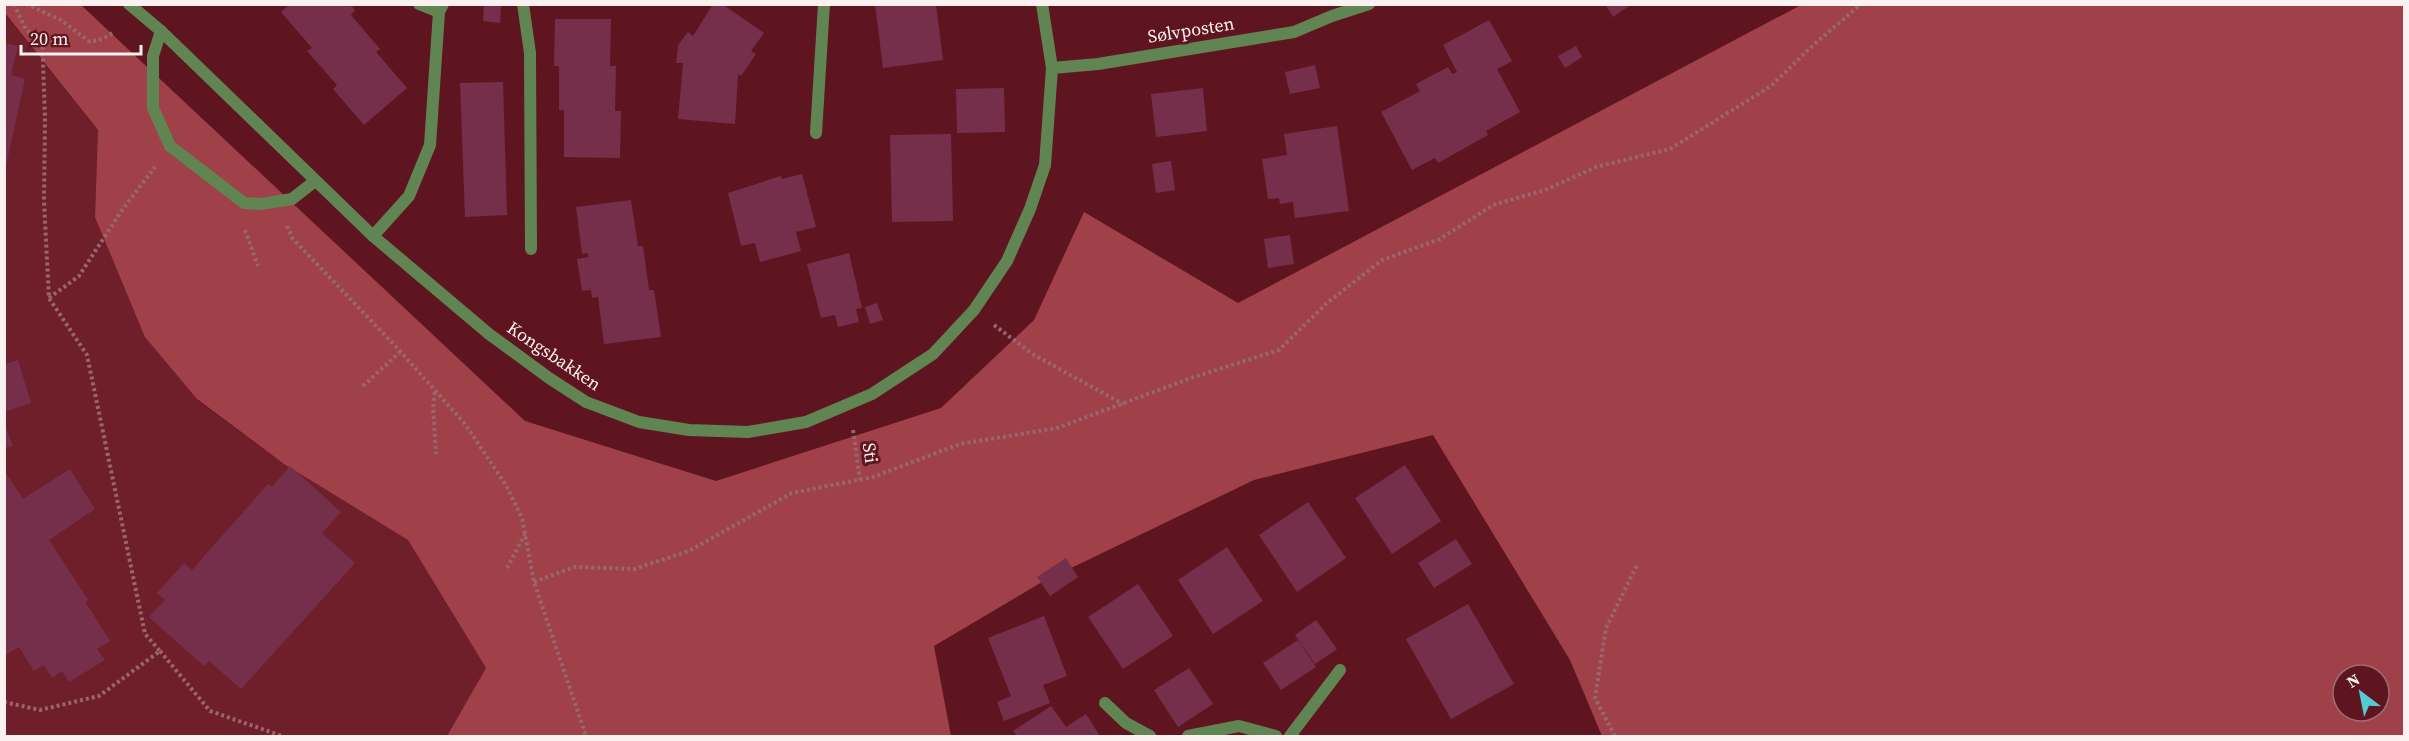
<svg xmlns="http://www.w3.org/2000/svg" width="2409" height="741" viewBox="0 0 2409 741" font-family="'Source Serif 4',serif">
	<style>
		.built { fill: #6f1f2a }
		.forest { fill: #a04048; fill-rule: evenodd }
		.building { fill: #762f4b }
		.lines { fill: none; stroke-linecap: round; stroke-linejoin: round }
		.path { stroke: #99666d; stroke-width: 4; stroke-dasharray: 3 3; stroke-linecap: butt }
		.service { stroke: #608553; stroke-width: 12 }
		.minor { stroke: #608553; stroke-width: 12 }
		.labels { text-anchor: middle; stroke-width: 6; stroke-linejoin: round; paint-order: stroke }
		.street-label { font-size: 18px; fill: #fbf1f1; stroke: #5f151f }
	</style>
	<rect width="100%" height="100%" fill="#5f151f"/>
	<!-- built -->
	<path class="built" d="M4,13L98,130L95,217L197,400L284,464L408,540L486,668L447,736H5Z"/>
	<!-- forest -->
	<path class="forest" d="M4,5H81L525,421L716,481L941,408L1034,320L1084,212L1238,303L1801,5H2404V736H1602L1570,660L1433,435L1254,480L1042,582L934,646L951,736H447L486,668L408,540L284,464L197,399L145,337L95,217L98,130L5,13ZM2343,675H2379V711H2343Z"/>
	<!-- building -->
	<path class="building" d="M290,4H350L355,10L351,15L380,49L376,52L407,88L364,125L333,89L337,85L307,51L312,48L281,12Z
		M484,4L501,5L500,23L483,21Z
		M713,4H722L764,33L751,51L756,54L741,76L738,74L735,124L678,119L683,63H676L678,45L688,32L693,36Z
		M875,4H936L943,60L883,68Z
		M1605,4H1632L1613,17Z
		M555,19H611L610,66H616L615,111H621L620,158L564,157V110H559V66H554Z
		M1489,20L1512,61L1497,69L1520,112L1486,131L1488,135L1438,163L1435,158L1412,170L1381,112L1420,91L1416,84L1448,67L1452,74L1457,72L1443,45Z
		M4,43L18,46L11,75L25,79L5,170Z
		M1576,46L1582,57L1565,68L1558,56Z
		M1315,65L1320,88L1290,94L1285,72Z
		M503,82L507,215L465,217L460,83Z
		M1004,88L1005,132L957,133L956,89Z
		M1203,88L1207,131L1156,137L1151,94Z
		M1337,126L1349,211L1295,218L1293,202L1280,204L1279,198L1268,199L1262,159L1287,155L1284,134Z
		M951,134L953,221L892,222L890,135Z
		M1171,161L1175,190L1156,193L1152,164Z
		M802,174L816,227L796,232L801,251L760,262L755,243L741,246L728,193L781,176L782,179Z
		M631,200L638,246H643L649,290H654L661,337L604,344L598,297L592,298L591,290L582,291L577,259L588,257V253L582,254L576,207Z
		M1290,235L1294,264L1268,268L1264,239Z
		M849,253L862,308L856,309L859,322L838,327L835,315L821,318L807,264Z
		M877,303L883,320L870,324L865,307Z
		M18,360L31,403L4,412V365Z
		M4,423L13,446L4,448Z
		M1405,465L1441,521L1392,554L1355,498Z
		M290,466L341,512L322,533L355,563L241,689L209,661L204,666L149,617L165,600L157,593L184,563L192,570L268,484L272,487Z
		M70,469L95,509L49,540L88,600L86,603L110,641L97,649L105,660L69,682L62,671L52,678L44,665L34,671L19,647L4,656V474L6,473L23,499Z
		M1308,502L1346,558L1297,592L1259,535Z
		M1456,539L1472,564L1434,588L1418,563Z
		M1227,547L1263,601L1213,634L1178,580Z
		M1066,558L1078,577L1050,596L1037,577Z
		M1138,584L1173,636L1123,669L1088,617Z
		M1468,604L1514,684L1451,719L1406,639Z
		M1044,616L1067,676L1043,685L1050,703L1004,721L997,702L1011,696L988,638Z
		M1316,620L1337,649L1315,664L1295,635Z
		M1298,640L1316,667L1281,690L1263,663Z
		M1189,668L1213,704L1178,727L1154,690Z
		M1051,706L1066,727L1086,714L1100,736H1017L1013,731Z"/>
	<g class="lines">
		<!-- path -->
		<path class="path" d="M14,4L26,30L42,40
			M26,4L61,20L90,42L102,39L113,33
			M287,226L293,239L400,351L465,424L506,485L522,518L534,582L586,736
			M245,230L258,266
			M49,298L79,276L122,210L155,167
			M994,325L1034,355L1123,404
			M363,386L400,352
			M435,392L433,407L436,454
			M853,430L860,480
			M507,568L525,534
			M534,582L574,567L634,569L689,551L792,493L873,477L960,444L1057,428L1191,378L1279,350L1327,303L1382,260L1440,239L1493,205L1545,190L1596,167L1670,149L1771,86L1810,48L1861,4
			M160,651L210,711L282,736
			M4,702L40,710L99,696L160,651L145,634L87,355L49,298L44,202L45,118L42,33
			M1615,736L1595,698L1606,628L1637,565"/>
		<!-- service -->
		<path class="service" d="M419,4L439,12
			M523,4L530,53L531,249
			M161,31L153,56V108L170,146L244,203L261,204L292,199L315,181
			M373,236L409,196L430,145L439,12L443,4
			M1105,703L1126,723L1150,736
			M1188,736L1239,726L1276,736"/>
		<!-- minor -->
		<path class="minor" d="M129,4L161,31L373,236L489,334L549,378L586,402L639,422L689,430L748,432L806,422L872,394L933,354L974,310L1007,261L1030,209L1045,165L1052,68L1042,4
			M1052,68L1098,64L1294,32L1332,16L1369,4
			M816,133L824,4
			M1290,736L1340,670"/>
	</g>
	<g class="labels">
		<!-- street labels -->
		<g class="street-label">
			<text transform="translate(1191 30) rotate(-9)" y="6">Sølvposten</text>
			<text transform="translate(554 356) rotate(34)" y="6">Kongsbakken</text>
			<text transform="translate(870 453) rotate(82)" y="6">Sti</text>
		</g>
	</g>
	<!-- border -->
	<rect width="2409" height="741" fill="none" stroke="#fbf1f1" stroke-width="12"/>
	<!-- north arrow -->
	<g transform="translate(2361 693) rotate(328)"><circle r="28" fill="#5f151f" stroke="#9d6d73" stroke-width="1.5"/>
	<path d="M0-4.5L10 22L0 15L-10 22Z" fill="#52ccd0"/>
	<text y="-9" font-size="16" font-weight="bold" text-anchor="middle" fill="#fbf1f1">N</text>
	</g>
	<!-- scale -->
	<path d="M21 45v9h120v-9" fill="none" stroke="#fbf1f1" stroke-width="3"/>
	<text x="30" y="45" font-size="18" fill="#fbf1f1" stroke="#5f151f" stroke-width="4.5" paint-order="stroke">20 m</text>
</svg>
